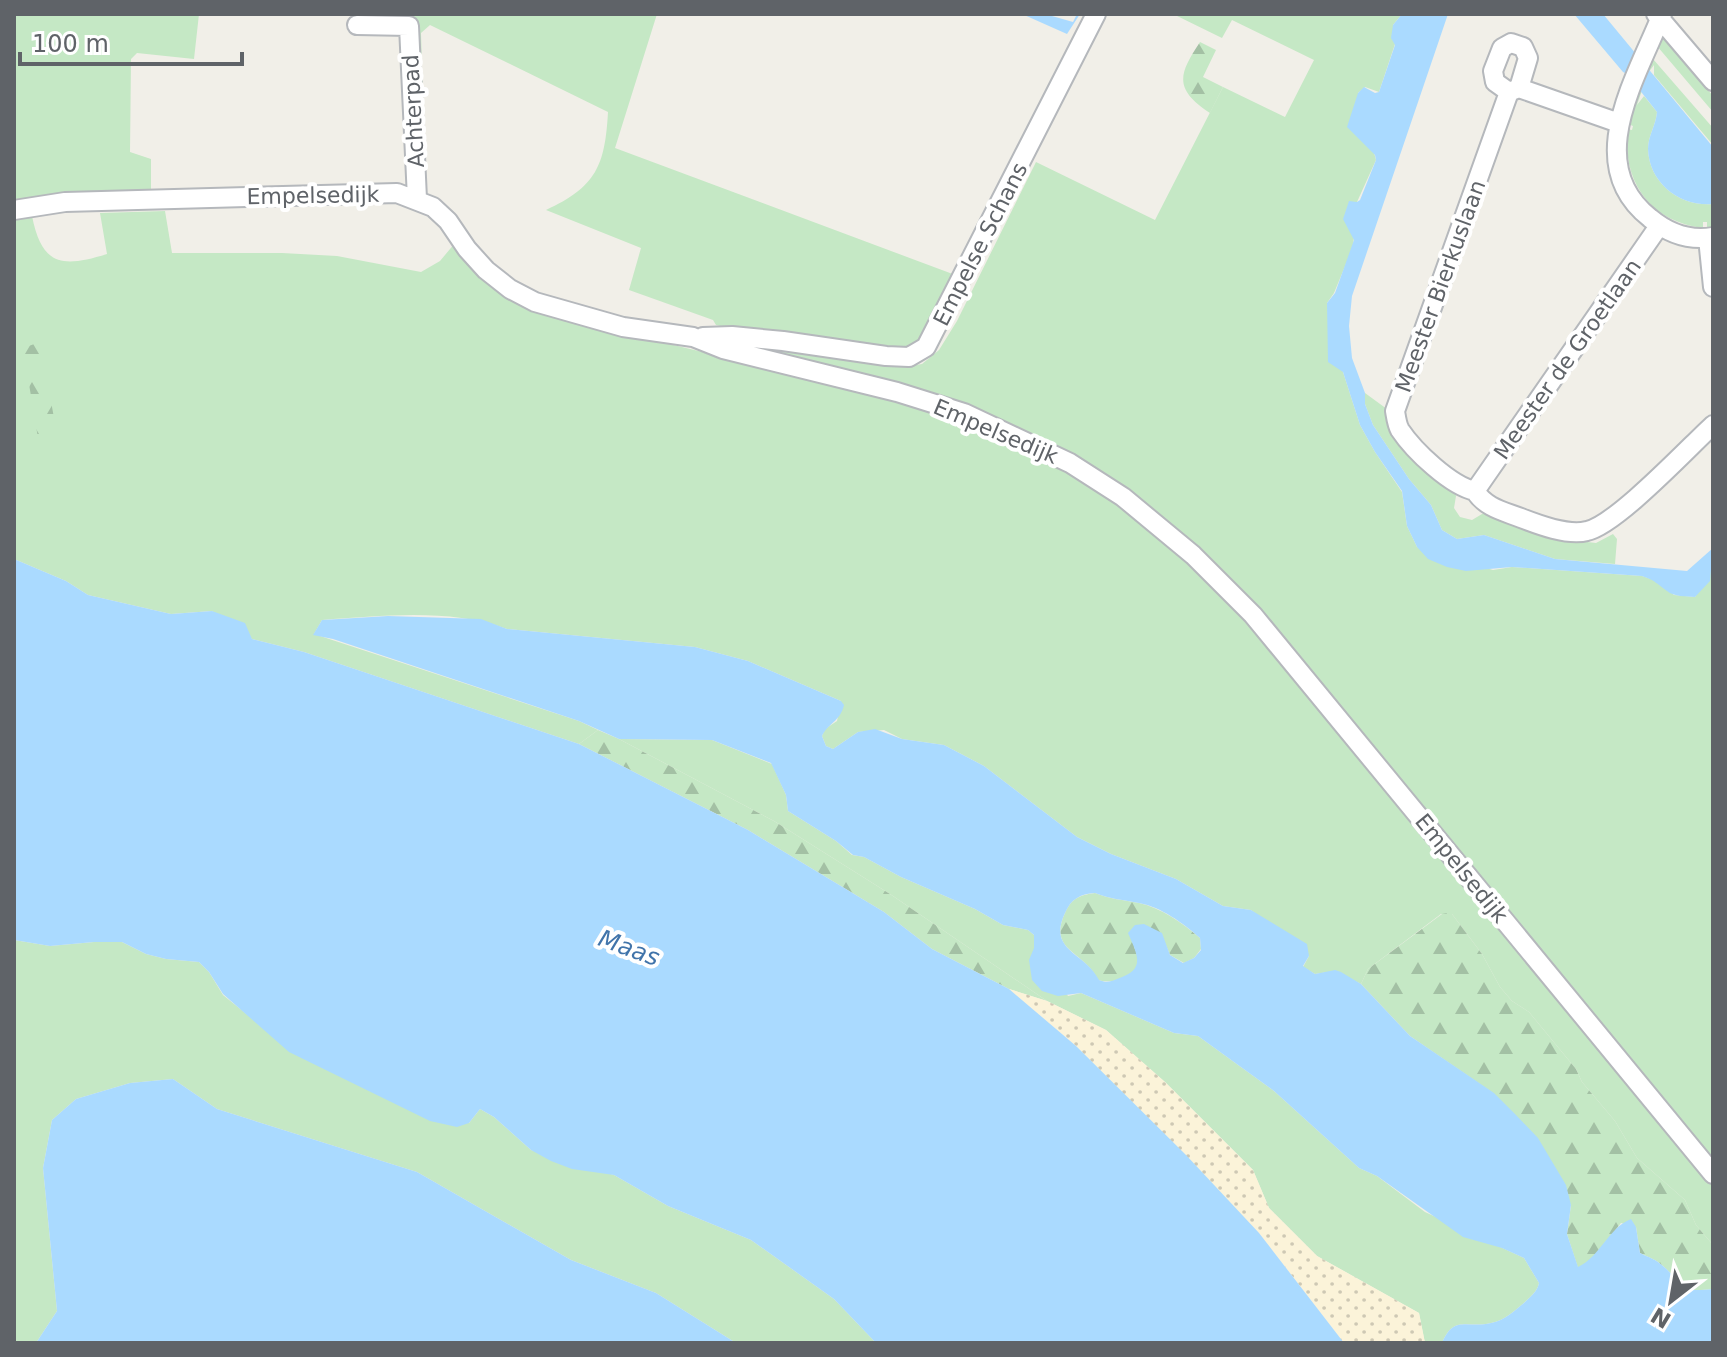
<svg xmlns="http://www.w3.org/2000/svg" width="1727" height="1357" viewBox="0 0 1727 1357" font-family="'DejaVu Sans',sans-serif">
	<style>
		.green { fill: #c5e8c5 }
		.forest { fill: url(#forest-firs) }
		.sand { fill: url(#sand-dots) }
		.water { fill: #aadaff; fill-rule: evenodd }
		.lines { fill: none; stroke-linecap: round; stroke-linejoin: round }
		.minor-casing { stroke: #b5b8bc; stroke-width: 22 }
		.minor { stroke: #fff; stroke-width: 18 }
		.labels { text-anchor: middle; stroke-width: 8; stroke-linejoin: round; paint-order: stroke }
		.street-label { font-size: 22px; fill: #5f6368; stroke: #fff }
		.water-label { font-size: 24px; font-style: italic; fill: #4174aa; stroke: #fff }
	</style>
	<defs>
		<pattern id="forest-firs" width="22" height="20" patternUnits="userSpaceOnUse" patternTransform="scale(2)"><rect width="22" height="20" fill="#c5e8c5"/><path d="M5 1l3.5 6h-7zM16 11l3.5 6h-7z" fill="#a3c0a4"/></pattern>
		<pattern id="sand-dots" width="8" height="8" patternUnits="userSpaceOnUse" patternTransform="scale(2)"><rect width="8" height="8" fill="#fbf3d9"/><path d="M2 2h.1M6 6h.1" fill="none" stroke="#cec8b4" stroke-width="1.8" stroke-linecap="round"/></pattern>
	</defs>
	<rect width="100%" height="100%" fill="#f1efe8"/>
	<!-- green -->
	<path class="green" d="M14,14H199L194,59L137,53L131,59L130,152L151,159V195L14,199Z
		M411,14H657L615,148L958,276L929,333L909,350L746,332L716,325L713,320L629,290L641,248L546,210C596,187 605,166 608,112L430,25L421,33L424,135L419,132Z
		M1173,14H1402L1393,25L1395,44L1379,92L1365,87L1358,93L1376,160L1357,202L1353,247L1334,293L1327,303L1343,372L1360,425L1375,452L1402,492L1407,526L1417,547L1493,570L1512,567L1642,576L1657,581L1674,595L1695,597L1713,566V1171L1250,603L1057,451L742,349L766,344L860,362L904,367L922,364L939,350L957,321L1036,162L1155,220L1223,87L1285,117L1314,60L1232,20L1222,38Z
		M1661,35L1713,96V112L1657,46Z
		M1653,59L1713,128V145L1654,75V65L1648,73L1637,105L1644,96L1657,112C1656,125 1648,136 1648,149C1649,183 1680,207 1713,204V227H1707V222H1703V228C1648,221 1623,181 1627,129L1632,130L1633,126L1628,124L1638,90Z
		M165,211L172,253H282L337,256L421,272L440,261L455,243L474,265L632,335L903,400L996,432L1123,502L1243,613L1713,1182V1245L1696,1225L1685,1200L1637,1158L1615,1121L1582,1082L1576,1069L1529,1012L1512,1001L1500,987L1482,954L1452,914H1441L1368,969L1361,984L1335,971L1315,974L1303,967L1309,956L1251,910L1223,906L1176,879L1111,854L1077,837L984,766L944,745L902,739L884,730L858,732L833,749L826,746L822,736L825,729L837,721L841,701L748,661L695,647L507,629C450,608 382,616 322,620L314,634L579,721L598,730L579,744L304,652L252,639L212,611L171,614L88,595L66,581L14,559V216H32C42,266 62,268 107,254L100,213Z
		M1365,393L1391,412L1454,489L1456,496L1454,508L1460,517L1472,520L1487,511L1553,538L1596,543L1613,534L1617,539L1615,564L1555,559L1484,535L1457,539L1442,530L1431,505L1409,479L1373,425L1365,404Z
		M619,739L712,740L772,764L786,795L788,811L836,841L852,855L864,857L901,877L975,909L1003,925L1028,930L1034,935V948L1068,996L1081,993L1174,1033L1198,1036L1274,1091L1359,1168L1377,1176L1425,1212L1524,1258L1539,1283C1537,1292 1531,1296 1524,1303C1513,1312 1505,1320 1491,1323C1468,1329 1454,1314 1442,1343H1425L1419,1313L1317,1256L1269,1208L1253,1170L1165,1082L1106,1030L1047,1001L890,894L774,821Z
		M14,940L50,946L94,942H122L146,954L166,959L199,962L209,972L223,995L265,1029L469,1123L480,1109L494,1117L531,1150L614,1175L668,1206L751,1240L834,1299L876,1343H736L656,1293L571,1260L417,1172L217,1109L173,1079L130,1083L76,1099L52,1120L43,1168L57,1311L36,1343H14Z"/>
	<!-- forest -->
	<path class="forest" d="M1200,42L1216,50L1203,77L1223,87L1210,113C1174,89 1178,75 1200,42Z
		M40,342L57,434L38,438L23,348Z
		M598,730L619,739L774,821L890,894L1047,1001L1009,989L932,949L884,912L748,830L579,744Z
		M1095,893C1110,899 1123,900 1139,903C1161,908 1183,923 1200,938L1201,949L1194,958L1184,963L1170,955L1165,943L1134,947C1137,953 1140,961 1137,968C1131,979 1109,984 1098,980C1085,951 1047,951 1065,913C1071,899 1079,895 1095,893Z
		M1448,913L1452,914L1482,954L1500,987L1512,1001L1529,1012L1576,1069L1582,1082L1615,1121L1637,1158L1685,1200L1696,1225L1713,1245V1289C1677,1293 1686,1286 1663,1266C1657,1260 1648,1257 1640,1253L1636,1227L1621,1223L1592,1260L1578,1268L1567,1234L1571,1205L1493,1093L1410,1036L1361,984L1368,969L1442,914Z"/>
	<!-- sand -->
	<path class="sand" d="M1009,989L1047,1001L1106,1030L1165,1082L1253,1170L1269,1208L1317,1256L1419,1313L1425,1343H1344L1259,1233L1076,1046Z"/>
	<!-- water -->
	<path class="water" d="M1022,14H1045L1073,22L1077,14H1080L1067,34Z
		M1402,14H1448L1352,296L1349,326L1352,358L1365,393V404L1373,425L1409,479L1431,505L1442,530L1457,539L1484,535L1555,559L1687,571L1713,548L1710,581L1695,597C1686,596 1674,597 1667,591C1656,583 1656,581 1642,576L1512,567L1466,571L1447,567L1428,559L1417,547L1407,526L1402,491L1375,452L1360,425L1343,372L1328,362L1327,303L1335,293L1354,240L1343,219L1349,201L1357,202L1360,200L1376,160L1375,155L1347,127L1358,93L1364,87L1375,93L1379,92L1395,45L1391,38L1393,25Z
		M1574,14H1603L1713,147V204C1680,207 1649,183 1648,149C1648,136 1656,125 1657,112L1627,74L1623,72Z
		M14,559L66,581L88,595L171,614L212,611L245,623L252,639L304,652L579,744L748,830L884,912L932,949L1009,989L1076,1046L1186,1155L1259,1233L1344,1343H876L834,1299L751,1240L668,1206L614,1175L572,1169L551,1161L531,1150L494,1117L480,1109L469,1123L457,1127L430,1121L289,1052L223,994L209,972L199,962L166,959L146,954L122,942H94L50,946L14,940Z
		M388,616L481,619L507,629L695,647L748,661L841,701L844,705C840,722 828,723 822,736L826,746L833,749L858,732L875,729L902,739L944,745L984,766L1077,837L1111,854L1176,879L1223,906L1251,910L1307,944L1309,956L1303,966L1315,974L1335,970L1341,972L1361,984L1410,1036L1494,1093L1516,1115L1538,1138L1566,1185L1571,1205L1567,1234L1578,1267C1601,1256 1608,1228 1631,1219L1636,1227L1640,1253C1648,1257 1657,1260 1663,1266C1686,1286 1677,1293 1713,1289V1343H1442C1454,1314 1468,1329 1491,1323C1505,1320 1513,1312 1524,1303C1531,1296 1537,1292 1539,1283L1524,1258L1502,1248L1463,1237L1377,1176L1359,1168L1274,1091L1198,1036L1174,1033L1081,993L1058,996L1042,991L1032,980L1029,960L1034,948V935L1028,930L1003,925L975,909L901,877L864,857L853,855L836,841L788,811L786,795L771,763L712,740L619,739L579,721L333,639L313,635L322,620ZM1095,893C1110,899 1124,900 1139,903C1161,907 1183,923 1200,938L1201,950L1194,958L1183,963L1170,955L1162,933L1144,924L1135,925L1128,933C1138,956 1146,970 1117,979C1110,982 1106,983 1099,980C1085,952 1047,951 1065,913C1071,899 1080,894 1095,893Z
		M173,1079L217,1109L417,1172L571,1260L656,1293L736,1343H36L57,1311L43,1168L52,1120L76,1099L130,1083Z"/>
	<g class="lines">
		<defs>
			<path id="minor" d="M1656,14L1713,81
				M1662,14C1637,77 1581,164 1650,218C1669,234 1689,241 1713,237
				M357,25L409,26L417,199
				M1509,92L1495,82L1493,71L1502,48L1511,43L1523,47L1528,58L1519,88
				M1619,123L1519,88L1509,92L1395,411C1396,417 1397,425 1400,430C1414,451 1451,486 1475,491C1486,508 1503,511 1521,518C1539,525 1568,536 1587,531C1616,525 1688,448 1713,425
				M14,210L65,202L397,193L433,207L448,221L467,249L486,270L510,289L535,302L623,327L693,337L723,349L897,392L964,413L1070,463L1123,497L1193,555L1253,615L1713,1174
				M1708,238L1713,287
				M703,337L732,336L783,341L886,356L909,357L926,347L1096,14
				M1475,491L1659,226"/>
		</defs>
		<!-- minor casing -->
		<use href="#minor" class="minor-casing"/>
		<!-- minor -->
		<use href="#minor" class="minor"/>
	</g>
	<g class="labels">
		<!-- street labels -->
		<g class="street-label">
			<text transform="translate(413 111) rotate(-93)" y="8">Achterpad</text>
			<text transform="translate(313 195) rotate(-1)" y="8">Empelsedijk</text>
			<text transform="translate(980 244) rotate(-63)" y="8">Empelse Schans</text>
			<text transform="translate(1440 286) rotate(-70)" y="8">Meester Bierkuslaan</text>
			<text transform="translate(1567 359) rotate(-55)" y="8">Meester de Groetlaan</text>
			<text transform="translate(996 431) rotate(23)" y="8">Empelsedijk</text>
			<text transform="translate(1462 868) rotate(51)" y="8">Empelsedijk</text>
		</g>
		<!-- water labels -->
		<g class="water-label">
			<text transform="translate(629 948) rotate(20)" y="8">Maas</text>
		</g>
	</g>
	<!-- border -->
	<rect width="1727" height="1357" fill="none" stroke="#5f6368" stroke-width="32"/>
	<!-- north arrow -->
	<g transform="translate(1671 1301) rotate(211)" stroke="#ffffff" stroke-width="6" paint-order="stroke">
	<path d="M0-6L14 30L0 20L-14 30Z" fill="#5f6368"/>
	<text y="-12" font-size="22" font-weight="bold" text-anchor="middle" fill="#5f6368">N</text>
	</g>
	<!-- scale -->
	<path d="M20 52v12h222v-12" fill="none" stroke="#5f6368" stroke-width="4"/>
	<text x="32" y="52" font-size="24" fill="#5f6368" stroke="#ffffff" stroke-width="6" paint-order="stroke">100 m</text>
</svg>
